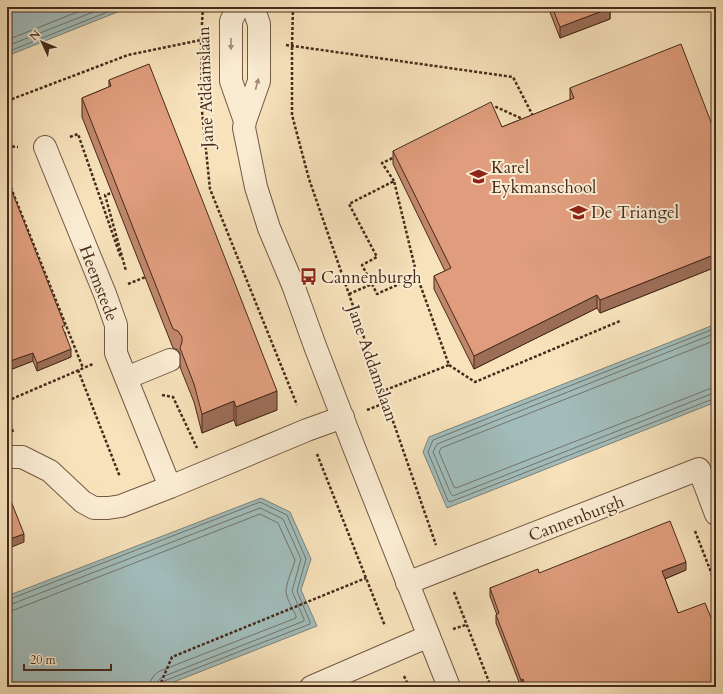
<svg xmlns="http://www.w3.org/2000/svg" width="723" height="694" viewBox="0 0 723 694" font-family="Cardo,serif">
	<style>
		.water { fill: #a1bcba; stroke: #7d827a }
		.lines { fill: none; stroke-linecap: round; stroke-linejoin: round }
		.shore { stroke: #74736a; stroke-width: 1 }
		.minor-casing { stroke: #735843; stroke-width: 24 }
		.path { stroke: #472a1b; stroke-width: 2.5; stroke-dasharray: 3 2; stroke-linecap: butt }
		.minor { stroke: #faecd3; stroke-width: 22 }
		.wall { fill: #c0876c; stroke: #472a1b }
		.shaded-wall { fill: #9c6e58; stroke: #472a1b }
		.building { fill: #df9d7d; stroke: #472a1b }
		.oneway { fill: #a08b77 }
		.labels { text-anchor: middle; stroke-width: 4; stroke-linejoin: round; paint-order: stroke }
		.street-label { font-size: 17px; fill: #472a1b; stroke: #faecd3 }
		.poi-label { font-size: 17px; fill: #472a1b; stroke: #faecd3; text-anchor: start }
	</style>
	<rect width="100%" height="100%" fill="#f7e2bb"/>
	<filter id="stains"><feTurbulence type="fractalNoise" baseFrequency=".005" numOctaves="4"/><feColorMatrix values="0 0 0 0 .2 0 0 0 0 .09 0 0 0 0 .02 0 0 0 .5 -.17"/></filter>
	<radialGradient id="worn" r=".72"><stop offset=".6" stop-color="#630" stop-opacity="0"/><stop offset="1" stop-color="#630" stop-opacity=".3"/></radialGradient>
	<!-- water -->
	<path class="water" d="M7,7H130L7,56Z
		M716,324V402L447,508L423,452L429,437Z
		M261,498L290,512L311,559L301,590L317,626L161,687H7V596Z"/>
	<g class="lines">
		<!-- shore -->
		<path class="shore" d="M7,40L90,7
			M7,46L106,7
			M7,52L120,7
			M716,328L433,440L428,452L448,501L450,502L713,399H716
			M716,333L437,444L433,452L451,494L453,496L711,394H716
			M716,340L441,448L439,452L454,487L456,488L709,389L716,388
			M7,600L10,599L260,502L287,515L306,559L297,591L310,622V624L164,681L162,684L161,687
			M7,605L12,604L260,508L283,519L301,559L292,591L304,619V621L162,677L158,681L156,687
			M7,611L14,610L260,514L278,523L295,560C293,569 286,582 286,592C287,600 293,609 296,616V618L160,671C153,675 150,680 150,687"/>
		<defs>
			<path id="minor" d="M238,7L231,21V81L245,121
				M253,7L259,24V81L245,121L244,128L256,187L269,228L293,285L315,346L355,450L449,687
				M45,147L105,294L116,325V353L126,378L170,487
				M126,378L170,360
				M7,457H22L50,471L83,502L94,508H108L121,506L170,487L307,430L343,417
				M407,583L699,469L716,514
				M311,687L429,636"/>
		</defs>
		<!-- minor casing -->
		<use href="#minor" class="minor-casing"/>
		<!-- path -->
		<path class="path" d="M203,7L201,40L202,111L210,189L297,405
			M293,7L292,46V115L309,179L436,545
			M286,45L513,77L533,116
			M7,101L128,55L201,40
			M491,110L496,107L525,120
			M70,137L78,134L121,258
			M7,146L18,147
			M7,178L83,368
			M394,181L382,163L395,157
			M115,192L105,195L126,271
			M128,284L148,276
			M372,284L362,265L377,257L349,204L394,181L417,276
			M349,294L372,284L377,294L417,276L449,365L383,391
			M449,365L475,382L620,321
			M78,370L120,477
			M162,395L173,397L197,448
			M7,401L93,364
			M367,410L387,402
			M7,415L13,432
			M317,454L385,626
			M695,531L716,585
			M454,592L491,687
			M453,629L466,625
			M404,676L409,687
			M159,687L172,657L366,578"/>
		<!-- minor -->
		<use href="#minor" class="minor"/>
	</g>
	<!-- wall -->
	<path class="wall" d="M548,7H610V19L560,38Z
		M109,80L277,410L236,426L234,420L202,433L194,402L180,367V354L178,350L173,348L82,117V98L109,87Z
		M570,88L716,135V267L600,313L597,308L474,369L434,289V276L445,271L393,164V151L502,127L570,100Z
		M65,332L71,357L37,371L33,361L7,371Z
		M686,570L665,579L678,613L716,687H521L496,623V615H497L490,596V588L539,573Z"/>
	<!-- shaded-wall -->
	<path class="shaded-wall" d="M610,8V19L560,38V27Z
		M716,254V267L600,313V300Z
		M597,295V308L474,369V356Z
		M71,349V357L37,371V363Z
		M33,353V361L7,371V362Z
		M277,391V410L236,426V407Z
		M234,401V420L202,433V414Z
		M24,534V542L7,549V540Z
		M686,562V570L662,580V571Z
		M523,679V687H521V680Z"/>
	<!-- building -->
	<path class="building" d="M552,7H610V8L560,27Z
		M681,44L716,135V254L600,300L597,295L474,356L434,276L451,268L393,151L491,102L502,127L574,98L570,88Z
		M149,64L277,391L236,407L234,401L202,414L194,384L180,348L182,342V337L178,331L173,329L82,98L111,86L109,80Z
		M7,179L65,326H62L71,349L37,363L33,353L7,362Z
		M7,491L24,534L7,540Z
		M670,521L686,562L662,571L678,613L705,603L716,630V687H526L523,679L521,680L496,615L499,613L490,588L538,569L539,573Z"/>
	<!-- one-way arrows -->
	<defs><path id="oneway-solid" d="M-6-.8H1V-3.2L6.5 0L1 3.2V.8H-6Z"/></defs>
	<g class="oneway">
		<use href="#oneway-solid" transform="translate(231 44) rotate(90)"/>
		<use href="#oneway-solid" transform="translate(257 84) rotate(-75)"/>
	</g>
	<!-- icons -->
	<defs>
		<symbol id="school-bare" viewBox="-9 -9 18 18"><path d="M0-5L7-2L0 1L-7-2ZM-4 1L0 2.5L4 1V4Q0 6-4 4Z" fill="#8f2418" stroke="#faecd3" stroke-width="2.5" paint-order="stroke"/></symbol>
		<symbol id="bus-bare" viewBox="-9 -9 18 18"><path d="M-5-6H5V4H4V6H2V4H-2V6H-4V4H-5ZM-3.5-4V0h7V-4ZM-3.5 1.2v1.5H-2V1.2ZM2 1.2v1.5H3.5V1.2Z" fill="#8f2418" stroke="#faecd3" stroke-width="2.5" paint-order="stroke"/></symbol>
	</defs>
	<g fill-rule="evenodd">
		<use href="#school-bare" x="466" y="164" width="25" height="25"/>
		<use href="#school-bare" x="566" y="200" width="25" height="25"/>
		<use href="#bus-bare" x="296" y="264" width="25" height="25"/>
	</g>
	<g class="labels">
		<!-- street labels -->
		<g class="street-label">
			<text transform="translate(205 87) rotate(-92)" y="6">Jane Addamslaan</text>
			<text transform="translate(99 283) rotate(69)" y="6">Heemstede</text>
			<text transform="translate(373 363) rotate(71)" y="6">Jane Addamslaan</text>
			<text transform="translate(576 518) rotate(-21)" y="6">Cannenburgh</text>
		</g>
		<!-- poi labels -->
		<g class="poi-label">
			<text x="491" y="173">Karel<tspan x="491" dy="20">Eykmanschool</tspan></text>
			<text x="591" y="218">De Triangel</text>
			<text x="321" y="283">Cannenburgh</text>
		</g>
	</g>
	<!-- margin -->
	<rect width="723" height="694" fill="none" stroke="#f7e2bb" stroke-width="24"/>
	<rect x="8" y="8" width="707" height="678" fill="none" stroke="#472a1b" stroke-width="2"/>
	<rect x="12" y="12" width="699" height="670" fill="none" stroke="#472a1b"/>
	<!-- north arrow -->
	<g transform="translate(42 42) rotate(314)" stroke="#faecd3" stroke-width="3" paint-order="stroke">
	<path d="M0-3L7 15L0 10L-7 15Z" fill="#472a1b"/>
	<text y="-6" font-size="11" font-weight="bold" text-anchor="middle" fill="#472a1b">N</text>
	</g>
	<!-- scale -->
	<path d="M24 664v6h87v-6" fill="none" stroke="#472a1b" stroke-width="2"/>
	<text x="30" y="664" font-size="12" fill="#472a1b" stroke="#faecd3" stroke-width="3" paint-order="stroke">20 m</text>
	<rect width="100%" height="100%" filter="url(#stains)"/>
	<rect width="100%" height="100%" fill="url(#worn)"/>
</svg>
